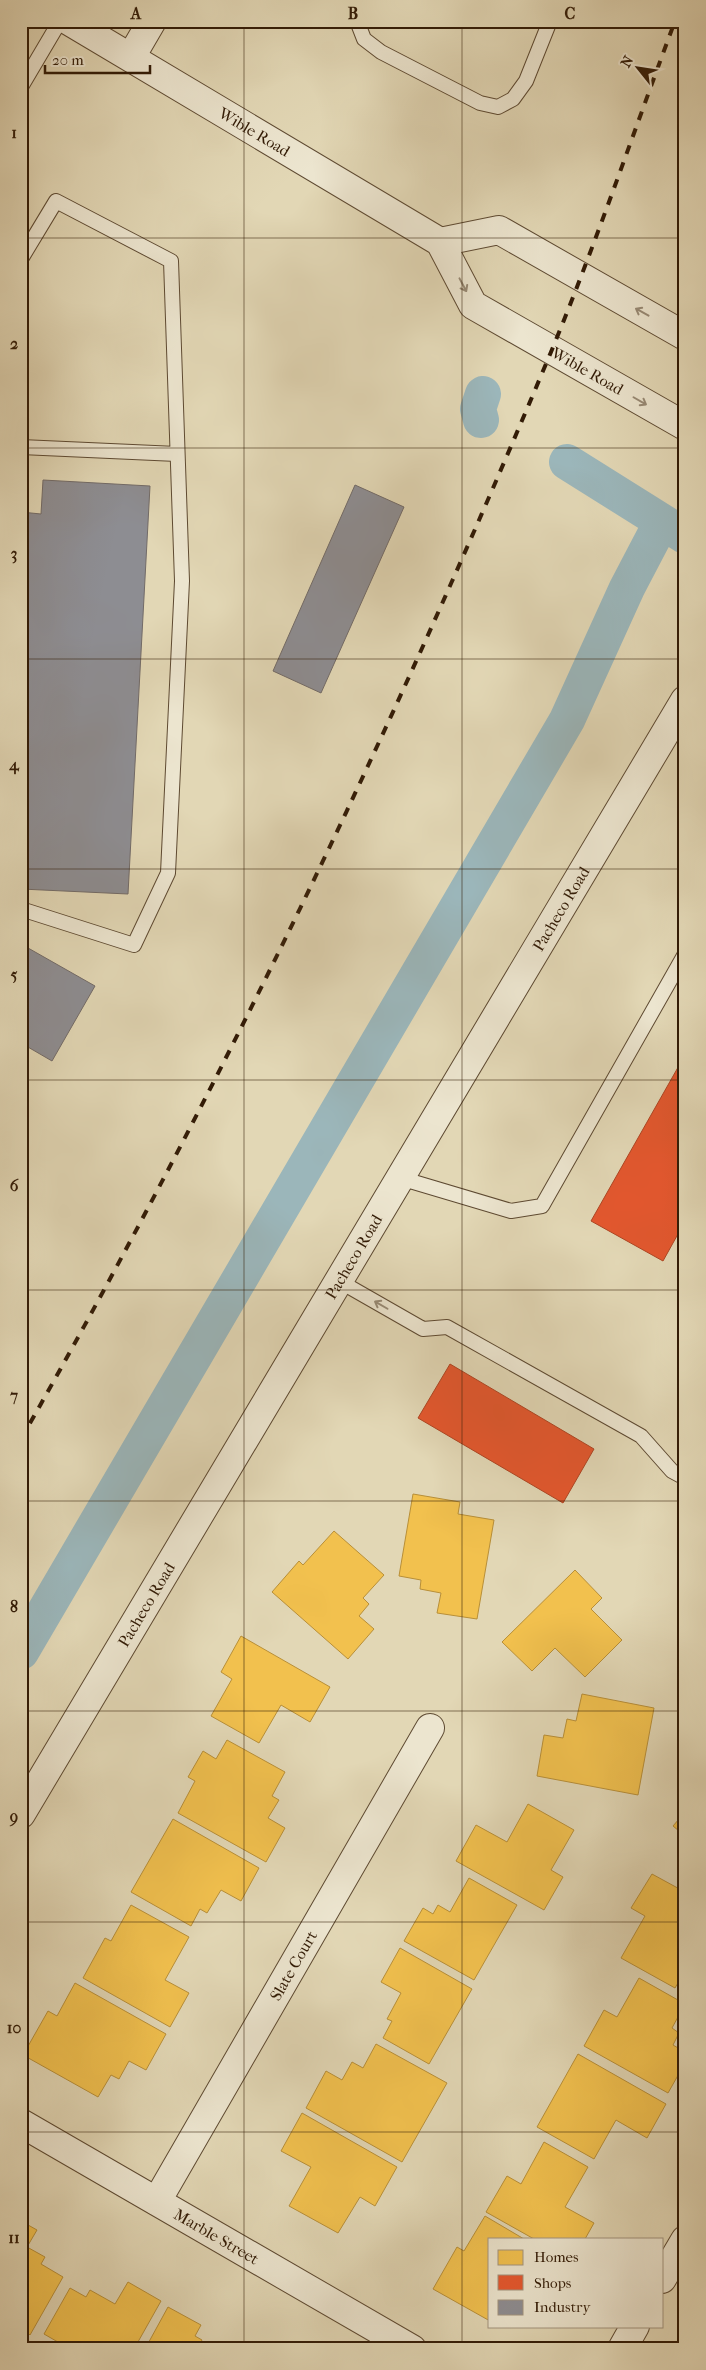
<svg xmlns="http://www.w3.org/2000/svg" width="706" height="2370" viewBox="0 0 706 2370" font-family="'IM FELL French Canon',serif">
	<style>
		.homes { fill: #f2c14e; stroke: #b88f38 }
		.shops { fill: #e4572e; stroke: #af4522 }
		.industry { fill: #8d8d92; stroke: #726b68 }
		.lines { fill: none; stroke-linecap: round; stroke-linejoin: round }
		.canal { stroke: #9bb6ba; stroke-width: 36 }
		.service-casing { stroke: #5e4a32; stroke-width: 16 }
		.minor-casing { stroke: #5e4a32; stroke-width: 30 }
		.tertiary-casing { stroke: #5e4a32; stroke-width: 30 }
		.service { stroke: #ece5cf; stroke-width: 14 }
		.minor { stroke: #ece5cf; stroke-width: 28 }
		.tertiary { stroke: #ece5cf; stroke-width: 28 }
		.rail { stroke: #321b06; stroke-width: 4; stroke-dasharray: 9 9; stroke-linecap: butt }
		.oneway { stroke: #988a75 }
		.grid { fill: none; stroke: #321b06; stroke-width: 1; stroke-opacity: 0.55 }
		.labels { text-anchor: middle; stroke-width: 5; stroke-linejoin: round; paint-order: stroke }
		.street-label { font-size: 16px; fill: #321b06; stroke: #ece5cf }
		.neatline { fill: none; stroke: #321b06; stroke-width: 2 }
		.grid-label { font-size: 16px; text-anchor: middle; font-weight: bold; fill: #321b06 }
	</style>
	<rect width="100%" height="100%" fill="#e2d7b5"/>
	<filter id="stains"><feTurbulence type="fractalNoise" baseFrequency=".004" numOctaves="4"/><feColorMatrix values="0 0 0 0 .2 0 0 0 0 .09 0 0 0 0 .02 0 0 0 .5 -.17"/></filter>
	<radialGradient id="worn" r=".72"><stop offset=".6" stop-color="#630" stop-opacity="0"/><stop offset="1" stop-color="#630" stop-opacity=".3"/></radialGradient>
	<!-- homes -->
	<path class="homes" d="M413,1494L460,1502L458,1514L494,1520L477,1619L437,1613L441,1593L420,1589L421,1580L399,1576Z
		M334,1531L384,1575L363,1598L369,1604L359,1616L374,1629L348,1659L272,1592L299,1561L303,1565Z
		M575,1570L602,1598L591,1609L622,1640L585,1677L555,1648L532,1671L502,1642Z
		M241,1636L330,1687L310,1722L281,1705L259,1743L211,1716L232,1679L221,1672Z
		M582,1694L654,1708L638,1795L537,1776L544,1735L563,1738L567,1719L576,1721Z
		M227,1740L285,1772L272,1796L279,1800L268,1818L285,1828L266,1862L178,1813L195,1781L188,1777L203,1751L216,1759Z
		M528,1804L574,1830L551,1870L563,1877L544,1910L456,1861L476,1825L507,1842Z
		M685,1812V1836L673,1826Z
		M173,1819L259,1868L241,1901L221,1890L207,1913L200,1909L191,1926L131,1892Z
		M652,1874L685,1892V1971L675,1988L621,1958L645,1916L631,1908Z
		M469,1878L517,1905L474,1980L404,1941L423,1908L433,1914L438,1905L450,1912Z
		M131,1905L189,1937L165,1980L189,1993L170,2027L83,1978L105,1938L111,1941Z
		M400,1948L472,1989L429,2064L383,2038L392,2021L387,2019L401,1993L381,1982Z
		M639,1978L685,2004L672,2028L679,2033L673,2045L685,2052V2063L668,2093L584,2046L604,2010L617,2017Z
		M75,1983L166,2034L146,2070L129,2061L119,2079L111,2075L98,2097L23,2055L48,2011L57,2016Z
		M376,2044L447,2083L402,2162L306,2108L326,2071L342,2080L352,2062L363,2068Z
		M578,2054L666,2104L647,2138L616,2120L594,2159L537,2127Z
		M302,2113L397,2167L375,2206L360,2197L338,2233L289,2206L311,2167L281,2151Z
		M544,2142L588,2167L565,2207L594,2223L585,2239H534L486,2212L507,2176L521,2184Z
		M485,2216L524,2239H490V2321L433,2289L457,2247L464,2251Z
		M21,2221L37,2230L27,2247L45,2257L41,2264L63,2277L30,2335L28,2333L21,2345Z
		M128,2282L161,2301L134,2349H70L44,2334L70,2288L86,2297L90,2290L115,2304Z
		M168,2307L201,2325L195,2336L202,2340L197,2349H145Z"/>
	<!-- shops -->
	<path class="shops" d="M685,1055V1238L678,1234L663,1261L591,1221Z
		M450,1364L594,1449L563,1503L418,1418Z"/>
	<!-- industry -->
	<path class="industry" d="M43,480L150,486L128,894L21,889V512L41,514Z
		M355,485L404,507L321,693L273,671Z
		M21,944L95,986L52,1061L21,1043Z"/>
	<g class="lines">
		<!-- canal -->
		<path class="canal" d="M481,420L478,409L483,394
			M567,462L685,536
			M21,1652L567,720L627,588L661,523"/>
		<defs>
			<path id="service" d="M357,21L364,39L381,52L480,103L498,107L513,99L526,81L550,21
				M21,87L60,21
				M21,259L56,201L171,261L182,581L168,873L134,945L21,909
				M21,447L177,454
				M400,1178L511,1211L542,1206L685,954
				M339,1281L423,1329L447,1327L641,1436L672,1471L685,1478"/>
			<g id="minor">
				<path d="M131,57L152,21"/>
				<path id="s1" d="M21,2123L412,2349"/>
				<path id="s2" d="M157,2201L430,1728"/>
				<path d="M662,2279L685,2240"/>
				<path d="M622,2349L635,2326"/>
			</g>
			<g id="tertiary">
				<path id="s3" d="M69,21L440,242L473,305L685,426"/>
				<path d="M440,242L499,230L685,336"/>
				<path id="s4" d="M21,1814L685,700"/>
			</g>
		</defs>
		<!-- service casing -->
		<use href="#service" class="service-casing"/>
		<!-- minor casing -->
		<use href="#minor" class="minor-casing"/>
		<!-- tertiary casing -->
		<use href="#tertiary" class="tertiary-casing"/>
		<!-- service -->
		<use href="#service" class="service"/>
		<!-- minor -->
		<use href="#minor" class="minor"/>
		<!-- tertiary -->
		<use href="#tertiary" class="tertiary"/>
		<!-- rail -->
		<path class="rail" d="M21,1439C221,1088 395,724 551,352C596,243 634,131 675,21"/>
	</g>
	<!-- one-way arrows -->
	<defs><path id="oneway-shaft" d="M-6 0H5M1.5-3L5.5 0L1.5 3" fill="none" stroke-width="1.6" stroke-linecap="round" stroke-linejoin="round" transform="scale(1.25)"/></defs>
	<g class="oneway">
		<use href="#oneway-shaft" transform="translate(463 285) rotate(62)"/>
		<use href="#oneway-shaft" transform="translate(642 312) rotate(-151)"/>
		<use href="#oneway-shaft" transform="translate(640 401) rotate(30)"/>
		<use href="#oneway-shaft" transform="translate(381 1305) rotate(-150)"/>
	</g>
	<!-- grid -->
	<path class="grid" d="M244,21V2349M462,21V2349M21,238H685M21,448H685M21,659H685M21,869H685M21,1080H685M21,1290H685M21,1501H685M21,1711H685M21,1922H685M21,2132H685"/>
	<g class="labels">
		<!-- street labels -->
		<g class="street-label">
			<text dy="6" stroke="none"><textPath href="#s3" startOffset="216">Wible Road</textPath></text>
			<text dy="6" stroke="none"><textPath href="#s3" startOffset="635">Wible Road</textPath></text>
			<text dy="6" stroke="none"><textPath href="#s4" startOffset="1054">Pacheco Road</textPath></text>
			<text dy="6" stroke="none"><textPath href="#s4" startOffset="649">Pacheco Road</textPath></text>
			<text dy="6" stroke="none"><textPath href="#s4" startOffset="244">Pacheco Road</textPath></text>
			<text dy="6" stroke="none"><textPath href="#s2" startOffset="272">Slate Court</textPath></text>
			<text dy="6" stroke="none"><textPath href="#s1" startOffset="226">Marble Street</textPath></text>
		</g>
	</g>
	<!-- margin -->
	<rect width="706" height="2370" fill="none" stroke="#e2d7b5" stroke-width="55"/>
	<!-- legend -->
	<rect x="488" y="2238" width="175" height="90" fill="#ece5cf" stroke="#a2947f"/>
	<rect x="498" y="2250" width="25" height="15" fill="#f2c14e" stroke="#a2947f"/>
	<text x="534" y="2262" font-size="15" fill="#321b06">Homes</text>
	<rect x="498" y="2275" width="25" height="15" fill="#e4572e" stroke="#a2947f"/>
	<text x="534" y="2288" font-size="15" fill="#321b06">Shops</text>
	<rect x="498" y="2300" width="25" height="15" fill="#8d8d92" stroke="#a2947f"/>
	<text x="534" y="2312" font-size="15" fill="#321b06">Industry</text>
	<!-- north arrow -->
	<g transform="translate(638 68) rotate(300)" stroke="#ece5cf" stroke-width="4" paint-order="stroke">
	<path d="M0-4L9 19L0 12L-9 19Z" fill="#321b06"/>
	<text y="-8" font-size="14" font-weight="bold" text-anchor="middle" fill="#321b06">N</text>
	</g>
	<!-- scale -->
	<path d="M45 65v8h105v-8" fill="none" stroke="#321b06" stroke-width="2.5"/>
	<text x="52" y="65" font-size="15" fill="#321b06" stroke="#ece5cf" stroke-width="4" paint-order="stroke">20 m</text>
	<rect x="28" y="28" width="650" height="2314" class="neatline"/>
	<g class="grid-label">
		<text x="136" y="19">A</text>
		<text x="353" y="19">B</text>
		<text x="570" y="19">C</text>
		<text x="14" y="138">1</text>
		<text x="14" y="349">2</text>
		<text x="14" y="559">3</text>
		<text x="14" y="770">4</text>
		<text x="14" y="980">5</text>
		<text x="14" y="1191">6</text>
		<text x="14" y="1401">7</text>
		<text x="14" y="1612">8</text>
		<text x="14" y="1822">9</text>
		<text x="14" y="2033">10</text>
		<text x="14" y="2243">11</text>
	</g>
	<rect width="100%" height="100%" filter="url(#stains)"/>
	<rect width="100%" height="100%" fill="url(#worn)"/>
</svg>
